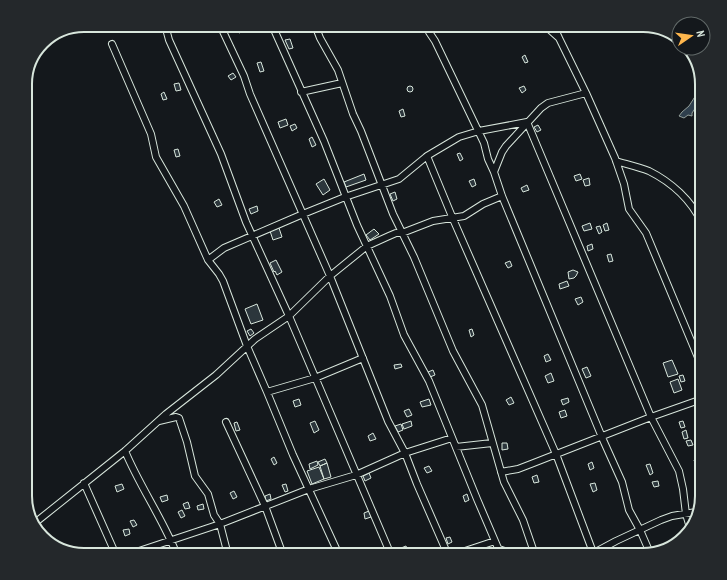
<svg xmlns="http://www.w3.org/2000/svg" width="727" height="580" viewBox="0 0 727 580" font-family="'PT Sans Narrow',sans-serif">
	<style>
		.water { fill: #2f3f4d; stroke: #939e99 }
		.building { fill: #2c363c; stroke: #d8e6dc }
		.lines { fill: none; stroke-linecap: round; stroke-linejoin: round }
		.minor-casing { stroke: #d8e6dc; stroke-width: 8 }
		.minor { stroke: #14181c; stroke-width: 6 }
		.rim { fill: none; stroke: #d8e6dc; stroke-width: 2 }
	</style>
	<rect width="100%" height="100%" fill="#14181c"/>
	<!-- water -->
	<path class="water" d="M696,95L697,98L702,96V111L696,107L692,113V116L688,115L684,118L679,116L682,112L689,106Z"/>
	<!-- building -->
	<path class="building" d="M245,25L247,30L239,33L237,28Z
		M290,39L293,48L289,49L285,40Z
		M525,55L528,62L525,63L522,57Z
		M261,62L264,71L260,72L257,63Z
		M233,73L236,77L231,80L228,76Z
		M179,83L181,90L176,91L174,84Z
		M524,86L526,90L522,93L519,88Z
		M407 89a3 3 0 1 1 6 0a3 3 0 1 1-6 0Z
		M164,92L167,99L163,100L161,94Z
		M403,109L405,116L401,117L399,111Z
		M286,119L288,125L280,128L278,122Z
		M295,124L297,128L292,131L290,126Z
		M538,125L541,130L537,132L534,127Z
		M312,137L316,145L312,147L309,139Z
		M178,149L180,156L176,157L174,150Z
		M460,153L463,159L460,161L457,154Z
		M364,174L366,180L346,187L344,182Z
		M580,174L582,179L576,181L574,176Z
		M589,178L590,185L585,186L583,180Z
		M324,179L330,190L323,195L316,184Z
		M474,179L476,185L472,187L469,181Z
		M527,185L529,190L523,192L521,188Z
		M395,192L397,199L393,201L390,194Z
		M219,199L222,205L217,207L214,202Z
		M257,206L258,211L251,214L249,209Z
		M590,223L592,229L584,231L582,226Z
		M607,223L609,230L605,231L603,225Z
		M600,226L602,232L599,234L596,227Z
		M279,228L282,237L273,240L270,231Z
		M374,229L379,234L370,240L366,235Z
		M592,244L593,249L588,251L587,246Z
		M611,254L613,261L609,262L607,255Z
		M276,260L282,272L277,275L275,271L274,272L270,263Z
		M510,261L512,266L508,268L505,263Z
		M573,270L578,272L576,276L574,278L569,279L568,272Z
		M567,281L569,286L560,289L559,284Z
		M581,297L583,302L578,305L575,299Z
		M257,304L263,320L251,324L245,309Z
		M251,329L254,333L250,336L247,331Z
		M472,329L474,335L471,337L469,330Z
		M548,354L551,360L546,362L544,356Z
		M672,360L678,374L668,377L663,363Z
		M401,364L402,367L395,369L394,365Z
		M587,367L591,376L586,378L582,369Z
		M433,370L435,375L430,377L428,372Z
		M551,373L554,381L548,383L545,376Z
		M683,375L685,381L681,382L679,376Z
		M678,379L682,390L674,393L670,382Z
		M511,397L514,403L509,405L506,400Z
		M568,398L569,402L563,405L561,400Z
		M299,399L301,405L295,407L293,401Z
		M429,399L431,405L422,407L420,402Z
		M409,409L412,415L407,417L404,411Z
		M565,410L567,416L561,418L559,412Z
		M315,421L319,430L314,433L310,423Z
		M411,421L412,426L404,429L402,424Z
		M683,421L685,427L681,428L679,422Z
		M237,422L240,430L236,431L234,423Z
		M401,424L403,430L398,432L395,426Z
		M686,430L688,438L684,439L682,432Z
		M373,433L376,439L370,441L368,436Z
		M691,440L693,445L688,446L686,441Z
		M502,443H507L508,449L502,450Z
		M274,457L277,463L274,465L271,459Z
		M698,458L700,464L696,466L694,460Z
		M325,459L327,463L320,466L318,462Z
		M317,461L318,465L310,469L309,464Z
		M592,462L594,468L590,470L588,464Z
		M327,463L331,477L324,479L320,466Z
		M650,464L653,473L650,475L646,465Z
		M429,466L432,471L427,473L424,468Z
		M319,467L324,479L312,484L307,471Z
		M369,473L371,478L365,481L363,476Z
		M537,475L539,482L534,483L532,477Z
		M658,481L659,486L654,487L652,482Z
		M595,483L597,490L593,492L590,484Z
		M122,484L124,489L117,492L115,486Z
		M286,484L288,491L285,492L282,485Z
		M702,486V497L701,499H699L697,495L699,493L697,489Z
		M234,491L237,497L233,499L230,493Z
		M270,494L271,499L266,501L265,496Z
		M467,494L469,500L465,502L463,496Z
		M167,495L168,500L162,502L160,497Z
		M188,502L190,508L185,509L183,504Z
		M203,504L204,509L198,510L197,506Z
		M182,510L185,516L181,518L178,512Z
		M369,511L371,517L365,519L364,513Z
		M134,520L137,525L133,527L130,521Z
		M129,529L130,534L125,536L123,530Z
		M450,537L452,542L448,544L446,538Z
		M406,546L408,551L398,555L396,550Z
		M415,548L418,555H412L409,550Z"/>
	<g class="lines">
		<defs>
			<path id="minor" d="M165,25L169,40L221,154L246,222L289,316L391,555
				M220,25L244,76L250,94L330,276L388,421L405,453L417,484L448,555
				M272,25L324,141L357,225L390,296L404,335L429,381L477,499L501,555
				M315,25L320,38L338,70L353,114L361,131L393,214L414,257L453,351L482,405L504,482L523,520L535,555
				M427,25L429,32L435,41L484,143L488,159L494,172
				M541,25L549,29L559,38L553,25
				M559,38L586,93L615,158L624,184L629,209L646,233L702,367
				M112,44L151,134L156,157L184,206L208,260L219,274L223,281L247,346L267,392L293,455L339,555
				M301,92L342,83
				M586,93L548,103L541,108L506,146L502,152L494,172L502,196L604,442L622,482L629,510L640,530L650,553
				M427,156L453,219L556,454L594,555
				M616,161C626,164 639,167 649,171C671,182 691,200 702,223
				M208,260L224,248L303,214L345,197L399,179L427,156L459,137L479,131L527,122L651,417L531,464L518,469L501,472
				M267,392L315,378L363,358
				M159,421L176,417L179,418L187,442L195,476L208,494L214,515L220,524L228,555
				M226,422L265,506L283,555
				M456,447L492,443
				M125,451C140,487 163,519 177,555
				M84,483L116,555
				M36,522L125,451L166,414L216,375L255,339L289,316L330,276L367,246L389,236L396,233H402L433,221L464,216L483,204L502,196
				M690,528L686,514L683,489L679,471L651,417L702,399
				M499,549L516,555
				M127,555L220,524L309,489L356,475L405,453L452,438
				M453,555L495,541
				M590,555L616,541L661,520L672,516L696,512"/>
		</defs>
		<!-- minor casing -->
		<use href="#minor" class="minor-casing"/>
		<!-- minor -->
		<use href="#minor" class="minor"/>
	</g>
	<!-- crop -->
	<path d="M0 0H727V580H0ZM84 32H643A52 52 0 0 1 695 84V496A52 52 0 0 1 643 548H84A52 52 0 0 1 32 496V84A52 52 0 0 1 84 32Z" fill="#24282b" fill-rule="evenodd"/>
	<path class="rim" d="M84 32H643A52 52 0 0 1 695 84V496A52 52 0 0 1 643 548H84A52 52 0 0 1 32 496V84A52 52 0 0 1 84 32Z"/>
	<!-- north arrow -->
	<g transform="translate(691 36) rotate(77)"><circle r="19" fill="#14181c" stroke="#626a69"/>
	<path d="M0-3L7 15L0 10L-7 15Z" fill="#ffb74d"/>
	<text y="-6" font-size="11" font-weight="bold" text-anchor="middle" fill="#d8e6dc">N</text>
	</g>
</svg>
